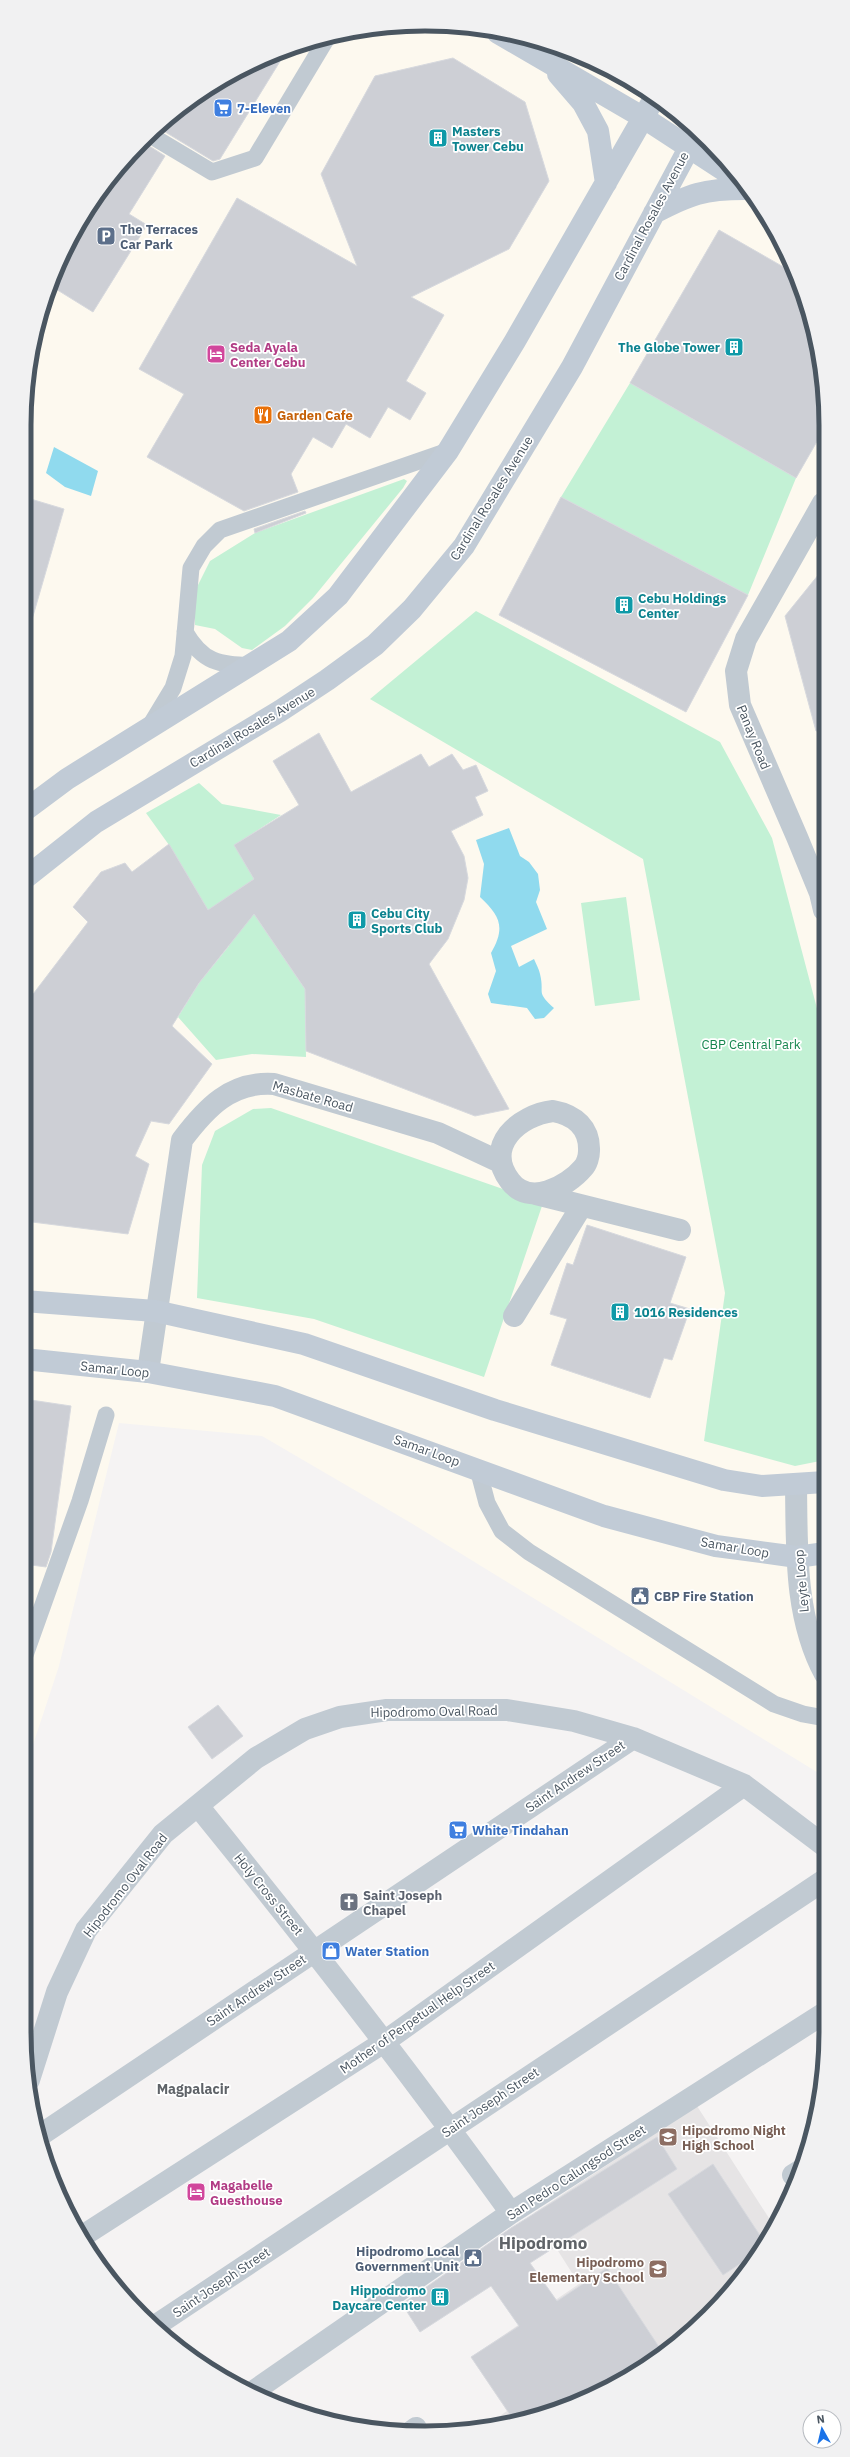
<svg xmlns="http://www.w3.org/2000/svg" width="850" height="2457" viewBox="0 0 850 2457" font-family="'IBM Plex Sans',sans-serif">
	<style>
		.commercial { fill: #fdf9ef }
		.education { fill: #e6e4e5 }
		.green { fill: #c3f1d5 }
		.water { fill: #90daee }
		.building { fill: #cdcfd5; stroke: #d7d9de }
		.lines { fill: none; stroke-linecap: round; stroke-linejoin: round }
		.lane { stroke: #c1cad2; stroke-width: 17 }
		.street { stroke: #c1cad2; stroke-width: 22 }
		.secondary { stroke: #c1cbd6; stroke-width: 22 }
		.labels { text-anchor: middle; stroke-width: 3.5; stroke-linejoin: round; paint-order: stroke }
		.shop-label { font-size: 13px; font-weight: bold; fill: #366cbe; stroke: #fff; text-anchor: start }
		.culture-label { font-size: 13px; font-weight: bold; fill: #0d838f; stroke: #fff; text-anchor: start }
		.street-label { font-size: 13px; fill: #4a5661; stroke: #fff }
		.service-label { font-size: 13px; font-weight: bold; fill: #4e5e75; stroke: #fff; text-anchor: start }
		.hotel-label { font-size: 13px; font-weight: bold; fill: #b23c85; stroke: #fff; text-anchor: start }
		.food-label { font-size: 13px; font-weight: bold; fill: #c56008; stroke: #fff; text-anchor: start }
		.park-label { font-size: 13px; fill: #17864f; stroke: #fff }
		.worship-label { font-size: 13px; font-weight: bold; fill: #5b616d; stroke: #fff; text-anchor: start }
		.education-label { font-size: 13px; font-weight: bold; fill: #785e54; stroke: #fff; text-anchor: start }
		.neighbourhood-label { font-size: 14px; font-weight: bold; fill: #5f6368; stroke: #fff }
		.district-label { font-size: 17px; font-weight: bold; fill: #5f6368; stroke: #fff }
		.rim { fill: none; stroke: #4a5661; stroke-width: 5 }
	</style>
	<rect width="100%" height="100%" fill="#f5f3f3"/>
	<!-- commercial -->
	<path class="commercial" d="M451,25L529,38L626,78L669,107L726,160L785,248L812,321L823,372L825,1777L411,1523L262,1436L119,1423L59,1666L24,1772V425L38,321L65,248L107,181L160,124L224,78L296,45L372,27Z"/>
	<!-- education -->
	<path class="education" d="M697,2106L774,2226L758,2255L709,2315L648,2365L602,2392L529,2419L484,2427L507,2411L471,2357L579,2284L534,2213Z"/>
	<!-- green -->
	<path class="green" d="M630,383L796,478L748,595L561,497Z
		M404,479L407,481L403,488L313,598L285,626L252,650L242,648L215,629L195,625V591L210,561L255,533Z
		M476,611L720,742L772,838L824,1035L825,1460L795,1466L704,1441L725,1293L643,859L370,699Z
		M199,783L222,804L281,815L235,845L254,879L238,890L305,989L306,1057L252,1054L216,1060L178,1017L199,983L229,946L169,845L146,813Z
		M626,897L640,1000L595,1006L581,903Z
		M271,1108L543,1203L484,1377L314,1319L197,1298L202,1165L215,1131L253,1109Z"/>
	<!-- water -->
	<path class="water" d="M54,447L98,471L91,496L65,487L46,473Z
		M509,828L520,856L529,862L538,874L540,890L536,902L547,929L511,946L519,967L534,959C536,964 539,969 540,974C545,994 535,991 554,1008L544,1018L535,1019L527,1008L491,1003L488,994L496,971L491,953C506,927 500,916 480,897L484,864L476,840Z"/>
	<!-- building -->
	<path class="building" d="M287,50L220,159L213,161L157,127L224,78Z
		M453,58L525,102L549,181L509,249L411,297L444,315L406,381L426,393L410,420L388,407L370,438L346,424L332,448L313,437L291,474L298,492L244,511L147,457L184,394L139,369L237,198L357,266L321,174L375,76Z
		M143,142L165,156L129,214L147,225L93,312L51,286L65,248L107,181Z
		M719,230L794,273L812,321L823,372V431L796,478L630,383Z
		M24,497L64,509L31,623L24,622Z
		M561,497L748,595L686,712L499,615Z
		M305,511L306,513L255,533L254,529Z
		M823,569V730L816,731L785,616Z
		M319,733L351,792L421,754L429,767L452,754L463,770L476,765L488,791L475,797L483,815L451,831L464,856L468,878L464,900L448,939L429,964L509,1109L475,1116L306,1051L305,989L254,914L199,983L172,1026L212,1064L169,1124L151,1121L135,1156L149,1164L128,1234L24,1221V1006L88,922L73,907L101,872L125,863L132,872L169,844L208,910L254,879L234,845L299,805L273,761Z
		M587,1225L686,1257L670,1303L690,1309L672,1360L664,1358L650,1398L551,1365L567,1319L550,1314L567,1263L573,1265Z
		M24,1399L71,1406L51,1552L46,1567L24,1564Z
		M218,1705L243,1736L212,1759L188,1727Z
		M657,2137L677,2169L530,2263L557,2301L607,2268L663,2353L602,2392L529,2419L515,2422L471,2357L519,2326L491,2286L420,2332L402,2304L511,2228Z
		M713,2164L765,2243L761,2250L723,2275L668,2194Z"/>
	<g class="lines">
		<!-- lane -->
		<path class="lane" d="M150,135L212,172L255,158L327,38
			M185,632C203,663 218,664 252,666
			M150,726L173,688L183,656L191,568L204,546L220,530L448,451
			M478,1469L487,1503L502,1531L529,1552L774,1704L803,1714L825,1718
			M24,1658L80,1501L106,1415"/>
		<!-- street -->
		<path class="street" d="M823,503L746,639L736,671L740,705L797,837L820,893L824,910
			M553,1111C575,1115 590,1128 589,1151C589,1156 587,1164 583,1168C567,1187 529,1207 510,1181C483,1146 519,1115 553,1111Z
			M536,1194L680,1230
			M514,1316L581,1207
			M148,1372L182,1140C206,1108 231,1081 274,1084L438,1133L500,1162
			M796,1485C797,1548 794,1617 825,1674
			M198,1806C306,1939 411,2074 511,2213
			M29,2080L57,1992L86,1930L163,1834L256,1758L305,1729L340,1717L387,1710H507L574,1721L633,1738L744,1785L826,1847
			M39,2136L633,1738
			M793,2175L801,2170
			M81,2237L384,2042L744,1785
			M155,2326L826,1879
			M251,2393L511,2213L826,2012
			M412,2431L416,2428"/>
		<!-- secondary -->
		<path class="secondary" d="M498,33L644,118L739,180
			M558,74L583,103L598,131L606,183
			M654,213C690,194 704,189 745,189
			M24,811L67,779L289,641L338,596L448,451L515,341L655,97
			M24,879L96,822L280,711L327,680L375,645L412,609L464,546L572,367L697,133
			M24,1301L155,1311L304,1344L495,1410L724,1480L762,1486L825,1482
			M24,1359L148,1372L275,1396L604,1516L716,1546L797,1557L825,1553"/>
	</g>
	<!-- icons -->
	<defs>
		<symbol id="supermarket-square" viewBox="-11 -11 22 22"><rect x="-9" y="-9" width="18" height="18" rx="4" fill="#3f7fe0" stroke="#fff"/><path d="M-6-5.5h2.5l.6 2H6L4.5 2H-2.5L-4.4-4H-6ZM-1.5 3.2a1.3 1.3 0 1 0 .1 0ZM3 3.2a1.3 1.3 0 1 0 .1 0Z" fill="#fff"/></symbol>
		<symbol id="building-square" viewBox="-11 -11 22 22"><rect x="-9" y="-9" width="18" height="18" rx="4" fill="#0f9aa8" stroke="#fff"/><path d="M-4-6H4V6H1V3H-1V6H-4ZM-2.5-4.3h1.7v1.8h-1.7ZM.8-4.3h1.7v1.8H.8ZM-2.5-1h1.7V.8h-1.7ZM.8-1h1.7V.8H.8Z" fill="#fff"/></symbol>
		<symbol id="parking-square" viewBox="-11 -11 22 22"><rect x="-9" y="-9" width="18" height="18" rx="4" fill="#5c6f8a" stroke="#fff"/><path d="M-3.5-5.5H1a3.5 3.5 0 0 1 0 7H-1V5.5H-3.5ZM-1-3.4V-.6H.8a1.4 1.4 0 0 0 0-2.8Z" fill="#fff"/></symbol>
		<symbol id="hotel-square" viewBox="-11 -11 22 22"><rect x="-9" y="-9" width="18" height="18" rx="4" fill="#d1479c" stroke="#fff"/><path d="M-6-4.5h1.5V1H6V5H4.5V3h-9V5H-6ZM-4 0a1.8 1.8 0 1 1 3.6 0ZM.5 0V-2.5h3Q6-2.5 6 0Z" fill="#fff"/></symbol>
		<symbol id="restaurant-square" viewBox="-11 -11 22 22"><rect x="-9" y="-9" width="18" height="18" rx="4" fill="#e8710a" stroke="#fff"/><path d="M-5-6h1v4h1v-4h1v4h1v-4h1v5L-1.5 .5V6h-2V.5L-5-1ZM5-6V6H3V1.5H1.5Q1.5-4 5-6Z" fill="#fff"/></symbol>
		<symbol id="civic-square" viewBox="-11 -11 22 22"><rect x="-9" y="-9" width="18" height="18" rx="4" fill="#5c6f8a" stroke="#fff"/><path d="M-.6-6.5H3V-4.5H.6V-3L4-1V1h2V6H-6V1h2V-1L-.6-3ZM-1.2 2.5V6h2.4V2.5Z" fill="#fff"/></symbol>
		<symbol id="church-square" viewBox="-11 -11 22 22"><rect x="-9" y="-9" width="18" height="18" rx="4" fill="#6b7280" stroke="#fff"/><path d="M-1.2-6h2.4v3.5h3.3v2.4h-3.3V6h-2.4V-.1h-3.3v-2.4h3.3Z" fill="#fff"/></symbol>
		<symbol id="shop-square" viewBox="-11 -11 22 22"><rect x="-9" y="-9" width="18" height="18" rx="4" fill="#3f7fe0" stroke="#fff"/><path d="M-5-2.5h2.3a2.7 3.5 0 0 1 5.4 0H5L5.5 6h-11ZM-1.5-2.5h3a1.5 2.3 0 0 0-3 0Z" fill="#fff"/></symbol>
		<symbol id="school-square" viewBox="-11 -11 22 22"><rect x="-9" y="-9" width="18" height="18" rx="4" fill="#8d6e63" stroke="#fff"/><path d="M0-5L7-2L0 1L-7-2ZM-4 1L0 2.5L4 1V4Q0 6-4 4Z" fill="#fff"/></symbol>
	</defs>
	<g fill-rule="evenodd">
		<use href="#supermarket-square" x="212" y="97" width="22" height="22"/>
		<use href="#building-square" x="427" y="127" width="22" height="22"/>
		<use href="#parking-square" x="95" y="225" width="22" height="22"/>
		<use href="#building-square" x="723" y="336" width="22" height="22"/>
		<use href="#hotel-square" x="205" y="343" width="22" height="22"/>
		<use href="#restaurant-square" x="252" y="404" width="22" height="22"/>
		<use href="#building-square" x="613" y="594" width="22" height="22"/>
		<use href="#building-square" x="346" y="909" width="22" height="22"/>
		<use href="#building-square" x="609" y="1301" width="22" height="22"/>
		<use href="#civic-square" x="629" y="1585" width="22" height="22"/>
		<use href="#supermarket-square" x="447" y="1819" width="22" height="22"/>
		<use href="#church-square" x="338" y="1891" width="22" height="22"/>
		<use href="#shop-square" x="320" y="1940" width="22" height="22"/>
		<use href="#school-square" x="657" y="2126" width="22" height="22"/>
		<use href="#hotel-square" x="185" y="2181" width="22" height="22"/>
		<use href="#civic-square" x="462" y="2247" width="22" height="22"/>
		<use href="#school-square" x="647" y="2258" width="22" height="22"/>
		<use href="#building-square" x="429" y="2286" width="22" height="22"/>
	</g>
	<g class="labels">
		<!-- shop labels -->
		<g class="shop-label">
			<text x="237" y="113">7-Eleven</text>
			<text x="472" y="1835">White Tindahan</text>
			<text x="345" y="1956">Water Station</text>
		</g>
		<!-- culture labels -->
		<g class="culture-label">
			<text x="452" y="136">Masters<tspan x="452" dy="15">Tower Cebu</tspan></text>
			<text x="720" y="352" text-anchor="end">The Globe Tower</text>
			<text x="638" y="603">Cebu Holdings<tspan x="638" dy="15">Center</tspan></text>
			<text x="371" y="918">Cebu City<tspan x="371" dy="15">Sports Club</tspan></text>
			<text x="634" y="1317">1016 Residences</text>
			<text x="426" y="2295" text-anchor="end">Hippodromo<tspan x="426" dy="15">Daycare Center</tspan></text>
		</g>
		<!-- street labels -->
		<g class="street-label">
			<text transform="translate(651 216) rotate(-62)" y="5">Cardinal Rosales Avenue</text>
			<text transform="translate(491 498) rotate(-58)" y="5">Cardinal Rosales Avenue</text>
			<text transform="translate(252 727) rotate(-31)" y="5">Cardinal Rosales Avenue</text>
			<text transform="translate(754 737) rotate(68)" y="5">Panay Road</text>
			<text transform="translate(313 1096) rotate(16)" y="5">Masbate Road</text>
			<text transform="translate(115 1369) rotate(6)" y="5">Samar Loop</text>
			<text transform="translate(427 1450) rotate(20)" y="5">Samar Loop</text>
			<text transform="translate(735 1547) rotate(10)" y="5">Samar Loop</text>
			<text transform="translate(801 1581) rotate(-95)" y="5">Leyte Loop</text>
			<text transform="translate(434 1711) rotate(-1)" y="5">Hipodromo Oval Road</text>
			<text transform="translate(575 1776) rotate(-34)" y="5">Saint Andrew Street</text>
			<text transform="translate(125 1885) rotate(-52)" y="5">Hipodromo Oval Road</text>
			<text transform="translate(269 1894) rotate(51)" y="5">Holy Cross Street</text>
			<text transform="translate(256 1990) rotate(-34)" y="5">Saint Andrew Street</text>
			<text transform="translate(417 2017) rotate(-35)" y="5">Mother of Perpetual Help Street</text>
			<text transform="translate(490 2102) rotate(-34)" y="5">Saint Joseph Street</text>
			<text transform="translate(576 2172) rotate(-33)" y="5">San Pedro Calungsod Street</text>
			<text transform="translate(221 2282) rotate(-34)" y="5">Saint Joseph Street</text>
		</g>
		<!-- service labels -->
		<g class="service-label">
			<text x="120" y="234">The Terraces<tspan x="120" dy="15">Car Park</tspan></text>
			<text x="654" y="1601">CBP Fire Station</text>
			<text x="459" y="2256" text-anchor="end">Hipodromo Local<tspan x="459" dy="15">Government Unit</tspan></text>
		</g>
		<!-- hotel labels -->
		<g class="hotel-label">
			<text x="230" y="352">Seda Ayala<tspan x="230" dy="15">Center Cebu</tspan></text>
			<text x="210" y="2190">Magabelle<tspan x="210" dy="15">Guesthouse</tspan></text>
		</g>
		<!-- food labels -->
		<g class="food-label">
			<text x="277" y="420">Garden Cafe</text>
		</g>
		<!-- park labels -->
		<g class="park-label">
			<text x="751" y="1049">CBP Central Park</text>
		</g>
		<!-- worship labels -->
		<g class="worship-label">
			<text x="363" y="1900">Saint Joseph<tspan x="363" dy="15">Chapel</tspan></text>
		</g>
		<!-- education labels -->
		<g class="education-label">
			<text x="682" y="2135">Hipodromo Night<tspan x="682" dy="15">High School</tspan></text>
			<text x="644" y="2267" text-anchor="end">Hipodromo<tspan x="644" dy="15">Elementary School</tspan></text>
		</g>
		<!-- neighbourhood labels -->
		<g class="neighbourhood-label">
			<text x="193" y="2094">Magpalacir</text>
		</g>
		<!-- district labels -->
		<g class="district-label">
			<text x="543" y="2249">Hipodromo</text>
		</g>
	</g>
	<!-- crop -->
	<path d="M0 0H850V2457H0ZM425 31H425A394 394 0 0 1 819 425V2032A394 394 0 0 1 425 2426H425A394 394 0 0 1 31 2032V425A394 394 0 0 1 425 31Z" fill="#f1f1f2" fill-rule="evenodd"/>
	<path class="rim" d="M425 31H425A394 394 0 0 1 819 425V2032A394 394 0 0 1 425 2426H425A394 394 0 0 1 31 2032V425A394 394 0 0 1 425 31Z"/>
	<!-- north arrow -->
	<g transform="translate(822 2429) rotate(352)"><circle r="19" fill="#ffffff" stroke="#b7bbc0"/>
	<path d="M0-3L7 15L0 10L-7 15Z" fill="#1a73e8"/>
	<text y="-6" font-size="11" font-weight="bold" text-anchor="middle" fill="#4a5661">N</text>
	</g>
</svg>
